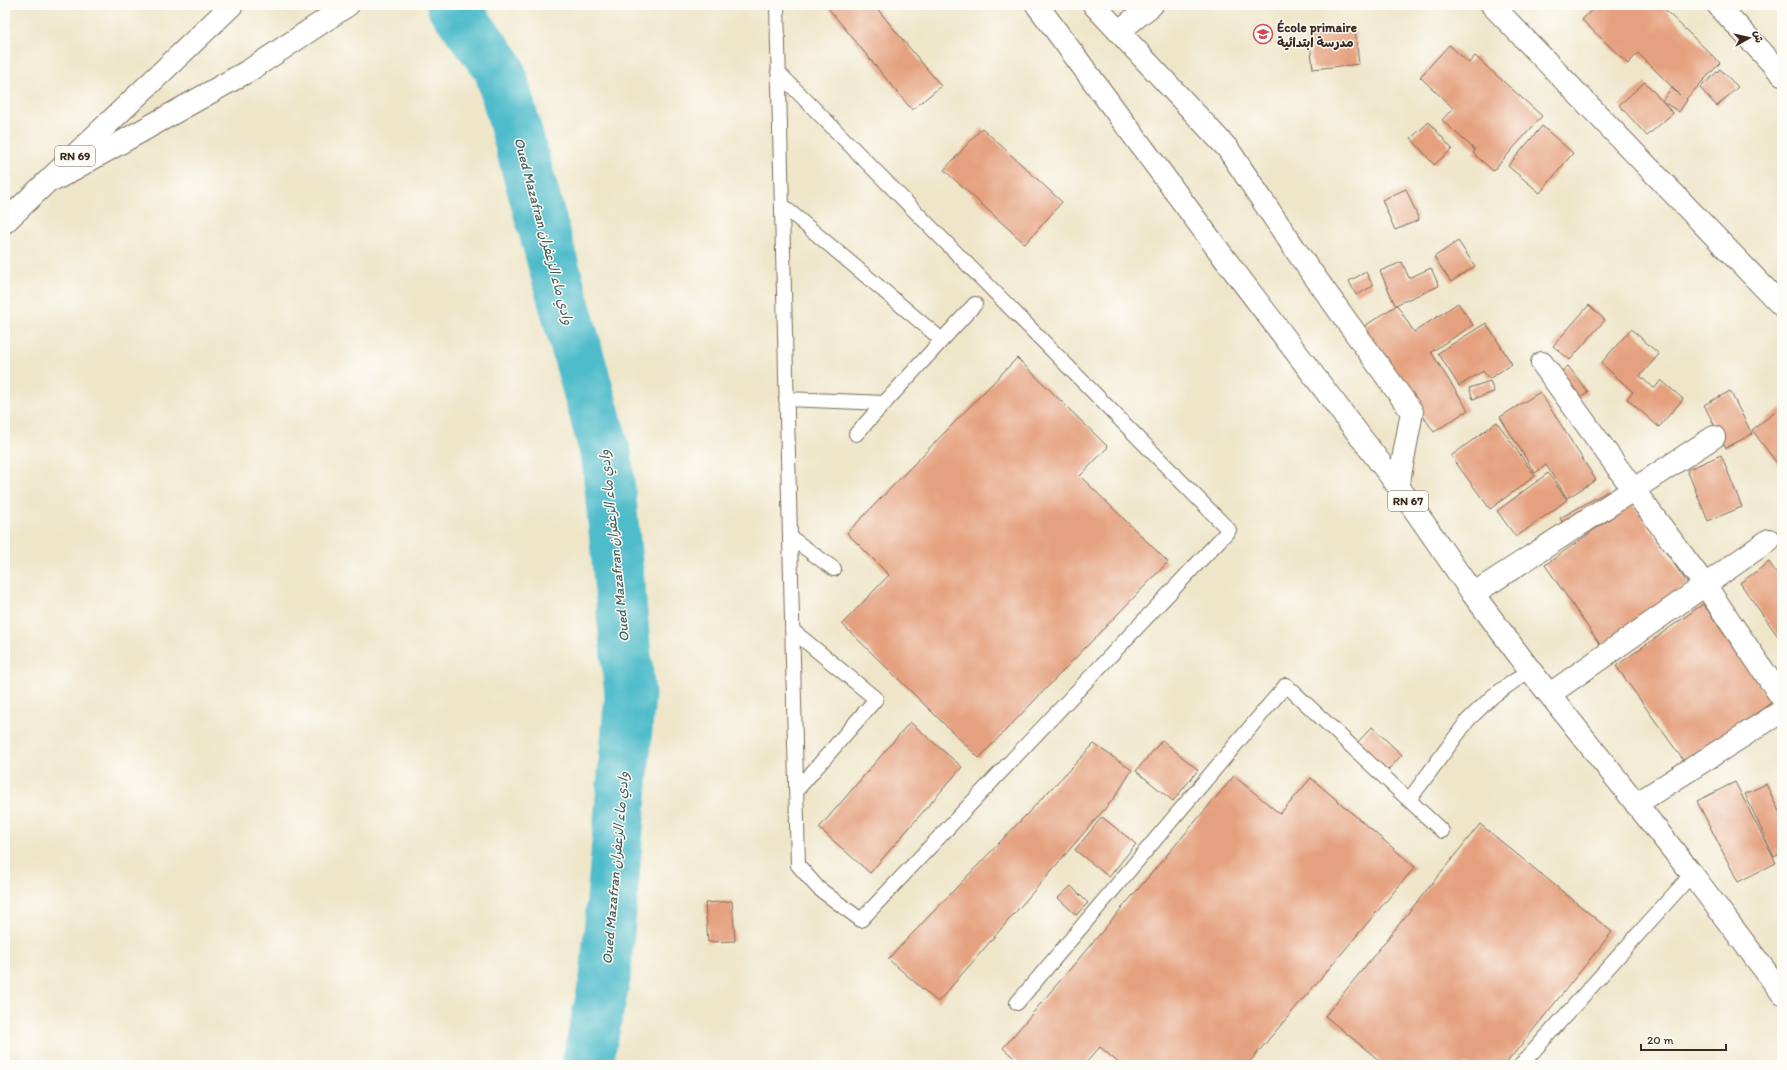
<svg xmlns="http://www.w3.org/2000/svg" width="1787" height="1070" viewBox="0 0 1787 1070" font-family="Itim,'Playpen Sans Arabic',sans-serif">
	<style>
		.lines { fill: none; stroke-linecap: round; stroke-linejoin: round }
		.river { stroke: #50bccb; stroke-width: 51 }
		.building { fill: #e5a17f }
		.service-casing { stroke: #7a6c5a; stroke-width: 16 }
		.minor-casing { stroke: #7a6c5a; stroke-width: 24 }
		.primary-casing { stroke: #7a6c5a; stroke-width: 24 }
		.service { stroke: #fff; stroke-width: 14 }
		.minor { stroke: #fff; stroke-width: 22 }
		.primary { stroke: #fff; stroke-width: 22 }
		.labels { text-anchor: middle; stroke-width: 3; stroke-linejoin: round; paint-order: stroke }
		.shield { fill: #fdfcf7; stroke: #75695f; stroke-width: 1 }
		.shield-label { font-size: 12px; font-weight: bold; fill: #3b2a1e }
		.poi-label { font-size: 13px; font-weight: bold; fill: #3b2a1e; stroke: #fdfcf7; text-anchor: start }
		.water-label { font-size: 14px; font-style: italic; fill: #425d5b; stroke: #fdfcf7 }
	</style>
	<rect width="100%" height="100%" fill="#fdfcf7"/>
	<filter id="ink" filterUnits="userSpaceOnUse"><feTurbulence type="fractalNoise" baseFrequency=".025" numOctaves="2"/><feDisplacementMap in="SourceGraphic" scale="8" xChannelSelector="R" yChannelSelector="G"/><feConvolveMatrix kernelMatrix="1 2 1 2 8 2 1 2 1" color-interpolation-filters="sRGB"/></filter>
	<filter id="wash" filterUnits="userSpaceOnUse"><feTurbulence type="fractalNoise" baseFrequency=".012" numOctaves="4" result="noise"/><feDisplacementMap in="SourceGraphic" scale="16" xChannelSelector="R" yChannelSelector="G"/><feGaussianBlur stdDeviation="0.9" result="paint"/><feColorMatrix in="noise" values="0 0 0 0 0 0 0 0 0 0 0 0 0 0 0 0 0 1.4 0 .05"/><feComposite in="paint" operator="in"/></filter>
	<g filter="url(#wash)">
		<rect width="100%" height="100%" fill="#efe6ca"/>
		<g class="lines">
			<!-- river -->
			<path class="river" d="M452,5L499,68L607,459L630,695L605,978L587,1065"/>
		</g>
		<g id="blocks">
			<!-- building -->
			<path class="building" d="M831,5H874L941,86L912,110L828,8Z
				M1596,5H1660L1720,63L1686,99L1687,100L1679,112L1662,101L1673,113L1647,136L1619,105L1645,82L1662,101L1671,88L1680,95L1638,53L1628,64L1582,20Z
				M1355,29L1359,64L1313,69L1309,33Z
				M1449,45L1469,63L1475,56L1542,116L1493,171L1473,153L1475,150L1442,120L1453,108L1420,77Z
				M1720,69L1738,87L1717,106L1700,88Z
				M1429,122L1452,149L1434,165L1411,138Z
				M1542,126L1573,153L1540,193L1508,166Z
				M982,128L1062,202L1025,244L944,170Z
				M1406,189L1419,220L1395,230L1382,200Z
				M1458,241L1475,266L1451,282L1434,257Z
				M1402,262L1409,278L1431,268L1439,286L1395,305L1380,271Z
				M1366,272L1373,286L1356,295L1349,281Z
				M1458,303L1473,325L1431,352L1468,410L1434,432L1363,327L1397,305L1414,332Z
				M1589,305L1605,320L1570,360L1553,346Z
				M1486,323L1512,364L1489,379L1483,371L1459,386L1438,353Z
				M1631,329L1659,354L1640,376L1654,389L1661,380L1683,399L1659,427L1627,399L1633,392L1601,363Z
				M1017,358L1108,447L1080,476L1168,562L979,758L842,624L889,575L847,533Z
				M1568,366L1588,392L1569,407L1549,381Z
				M1490,381L1494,392L1473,399L1469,388Z
				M1730,391L1752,434L1726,448L1704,405Z
				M1540,392L1596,480L1567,498L1546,465L1535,473L1500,417Z
				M1782,407V470L1752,430Z
				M1497,422L1535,476L1490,509L1451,456Z
				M1721,455L1742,507L1708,521L1687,470Z
				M1548,473L1567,500L1516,537L1497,511Z
				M1608,491L1617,506L1568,534L1560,518Z
				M1632,503L1688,584L1601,646L1545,565Z
				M1769,562L1782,581V642L1740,583Z
				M1703,604L1772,702L1686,764L1616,666Z
				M910,722L962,767L870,873L819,828Z
				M1372,727L1402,755L1385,773L1355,745Z
				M1162,740L1198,770L1173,801L1136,771Z
				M1094,744L1132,770L1115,797L938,1002L888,959Z
				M1234,776L1280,814L1311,778L1415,867L1247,1065H1121L1100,1047L1084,1065H1022L1003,1048Z
				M1735,782L1776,863L1738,882L1697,801Z
				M1766,784L1782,818V853L1774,857L1745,794Z
				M1102,817L1136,844L1109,877L1075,850Z
				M1480,824L1612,932L1505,1065H1385L1325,1016Z
				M1071,886L1088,903L1076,915L1058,898Z
				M732,901L735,941L708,942L705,903Z"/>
		</g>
	</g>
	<g filter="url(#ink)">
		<use href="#blocks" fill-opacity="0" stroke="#7a6c5a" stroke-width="1"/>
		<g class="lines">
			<defs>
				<path id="service" d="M777,5L798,865L818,888L861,920L1229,530L778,72
					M782,205L942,340
					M786,399L885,403
					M856,434L975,304
					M790,537L834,569
					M792,630L876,699L796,791
					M1409,800L1468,720L1493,696L1530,670
					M1017,1003L1286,685L1442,831
					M1521,1065L1692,874"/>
				<path id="minor" d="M1094,5L1228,149L1297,252L1412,412L1398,486
					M1492,5L1782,306
					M1718,5L1782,74
					M1119,31L1152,5
					M56,179L250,70L348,5
					M1542,363L1633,489L1705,585L1782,698
					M1473,594L1714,437
					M1550,694L1769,540
					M1636,804L1782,711"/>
				<path id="primary" d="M1037,5L1222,255L1398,486L1473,594L1530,670L1692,874L1782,993
					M5,222L232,5"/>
			</defs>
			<!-- service casing -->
			<use href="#service" class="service-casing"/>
			<!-- minor casing -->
			<use href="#minor" class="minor-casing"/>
			<!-- primary casing -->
			<use href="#primary" class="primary-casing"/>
			<!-- service -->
			<use href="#service" class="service"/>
			<!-- minor -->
			<use href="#minor" class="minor"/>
			<!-- primary -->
			<use href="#primary" class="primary"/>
		</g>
	</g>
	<!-- icons -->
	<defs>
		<symbol id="school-ring" viewBox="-11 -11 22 22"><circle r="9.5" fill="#fdfcf7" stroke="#d1495b" stroke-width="1.5"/><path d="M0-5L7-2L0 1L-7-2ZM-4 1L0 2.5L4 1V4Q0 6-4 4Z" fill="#d1495b"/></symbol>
	</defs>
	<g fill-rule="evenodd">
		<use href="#school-ring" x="1252" y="23" width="22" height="22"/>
	</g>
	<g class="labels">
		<!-- shield labels -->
		<g class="shield">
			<rect x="55" y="146" width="40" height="20" rx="3"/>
			<rect x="1388" y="491" width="40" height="20" rx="3"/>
		</g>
		<g class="shield-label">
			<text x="75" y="160">RN 69</text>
			<text x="1408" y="505">RN 67</text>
		</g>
		<!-- poi labels -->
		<g class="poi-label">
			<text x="1277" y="32">École primaire<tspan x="1277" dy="15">مدرسة ابتدائية</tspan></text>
		</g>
		<!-- water labels -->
		<g class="water-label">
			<text transform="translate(544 231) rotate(75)" y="5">Oued Mazafran وادي ماء الزعفران</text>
			<text transform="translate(614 546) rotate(-96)" y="5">Oued Mazafran وادي ماء الزعفران</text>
			<text transform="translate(615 868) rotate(-85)" y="5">Oued Mazafran وادي ماء الزعفران</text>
		</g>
	</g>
	<!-- margin -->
	<rect width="1787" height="1070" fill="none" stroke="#fdfcf7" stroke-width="20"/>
	<!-- north arrow -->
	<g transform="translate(1749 38) rotate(82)" stroke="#fdfcf7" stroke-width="3" paint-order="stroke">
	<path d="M0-3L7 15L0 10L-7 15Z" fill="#3b2a1e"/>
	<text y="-6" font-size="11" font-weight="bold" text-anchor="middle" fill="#3b2a1e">ش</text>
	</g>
	<!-- scale -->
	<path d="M1641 1044v6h85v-6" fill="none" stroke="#3b2a1e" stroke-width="2"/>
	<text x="1647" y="1044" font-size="12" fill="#3b2a1e" stroke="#fdfcf7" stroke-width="3" paint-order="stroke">20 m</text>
</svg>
